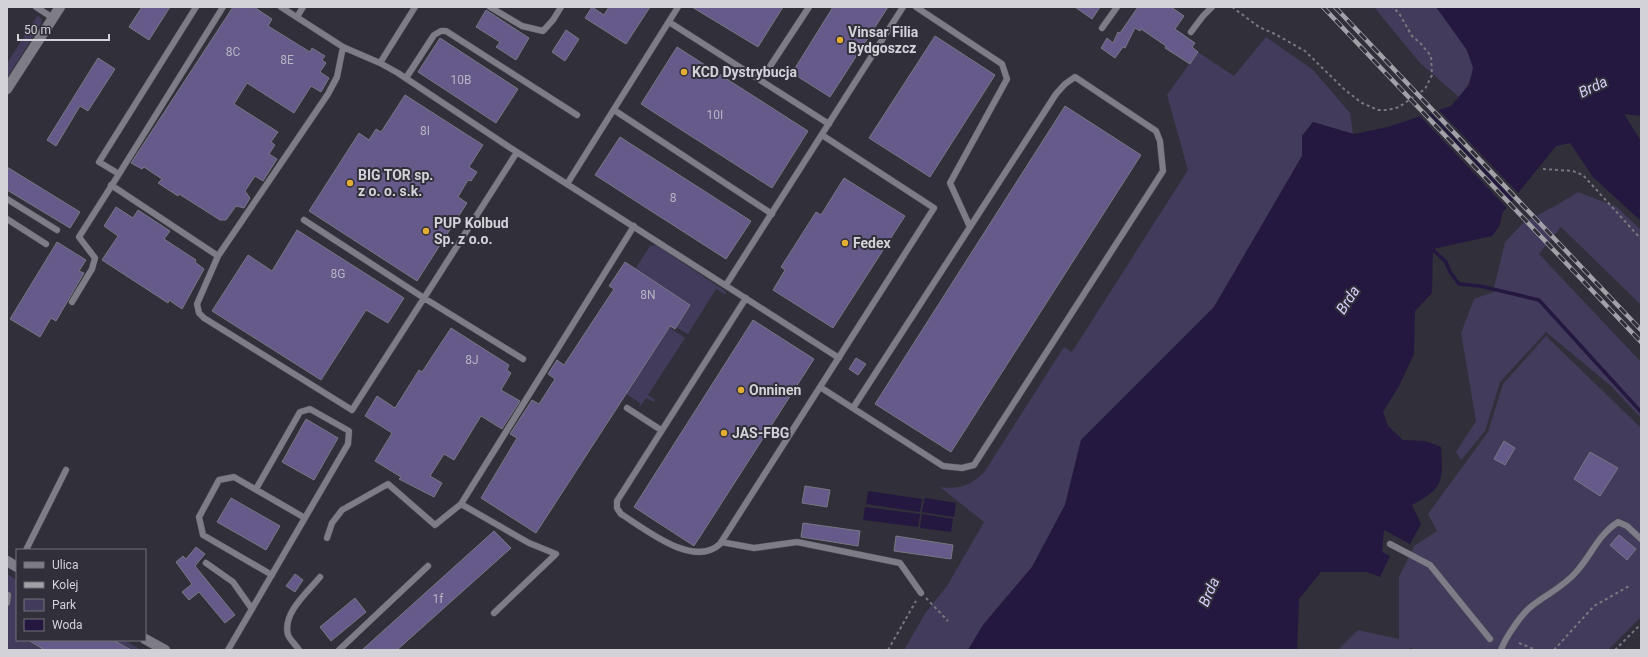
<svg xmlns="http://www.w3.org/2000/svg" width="1648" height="657" viewBox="0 0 1648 657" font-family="Roboto,sans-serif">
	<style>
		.green { fill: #433b5c }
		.water { fill: #241841 }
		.pier { fill: #312f39 }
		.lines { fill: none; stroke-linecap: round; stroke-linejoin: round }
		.stream { stroke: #241841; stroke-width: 3.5 }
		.building { fill: #655a89; stroke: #797783 }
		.service-casing { stroke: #4d4b54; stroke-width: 7 }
		.minor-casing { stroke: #4d4b54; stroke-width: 11 }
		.tertiary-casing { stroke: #4d4b54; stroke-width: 11 }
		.path { stroke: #79777f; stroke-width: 2; stroke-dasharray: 3 3; stroke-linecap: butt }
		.service { stroke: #7e7c87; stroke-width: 6 }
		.minor { stroke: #7e7c87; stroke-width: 10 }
		.tertiary { stroke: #7e7c87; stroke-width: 10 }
		.rail-casing { stroke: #a2a1a8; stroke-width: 4.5 }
		.rail { stroke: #312f39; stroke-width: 3; stroke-dasharray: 9; stroke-linecap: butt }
		.poi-dot { fill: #e2ae34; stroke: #312f39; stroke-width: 1.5 }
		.labels { text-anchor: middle; stroke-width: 4; stroke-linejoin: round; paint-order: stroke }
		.number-label { font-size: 12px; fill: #b8b4c4 }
		.poi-label { font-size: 14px; font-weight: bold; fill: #d3d2d8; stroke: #312f39; text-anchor: start }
		.water-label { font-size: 15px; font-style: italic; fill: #d6cdfa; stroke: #312f39 }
	</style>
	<rect width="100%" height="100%" fill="#312f39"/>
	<!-- green -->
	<path class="green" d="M1374,7H1436C1446,21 1473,52 1473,69C1472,80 1466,88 1459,97L1420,63Z
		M38,15L42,20L41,24L7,78V63Z
		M1266,37L1313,70L1350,113L1353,134L1313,122L1302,136V156L1214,307L1081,440L1065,505L1032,567L983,625L968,650H904L926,612L947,586L984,522L940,487C959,490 972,485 985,471L1064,347L1072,352L1188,170L1167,95L1198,52L1234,76Z
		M1578,192L1617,207L1641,230V305L1561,227L1539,254L1641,362V418L1611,386L1546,332L1500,382L1485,431L1461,460L1456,452L1476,421L1461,333L1474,299L1493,292L1505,242L1524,222L1555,206Z
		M656,245L725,291L726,295L716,289L688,334L676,327L690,305L635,269L650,246Z
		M669,327L685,338L648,395L655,400L654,402L646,398L639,408L640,403L626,394Z
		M1546,336L1641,428V617L1608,650H1413L1411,647L1408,650H1338L1358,630L1399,639V577L1414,546L1437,531L1428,514L1488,432L1503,384Z
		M7,574L17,580V640H124L141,650H7Z"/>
	<!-- water -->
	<path class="water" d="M1436,7H1641V116L1624,114L1641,141V221L1593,177L1570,143L1556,146L1503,212L1499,227L1492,236L1433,249L1432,293L1415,311L1414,354L1399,386L1383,412L1388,426L1403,440L1425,441L1441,447C1443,481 1444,488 1412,505L1421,524L1410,544L1384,530L1382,552L1390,556L1380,577L1367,572H1321L1299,599L1297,650H968L983,625L1032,567L1065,505L1081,440L1214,307L1302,156V136L1313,122L1354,134L1388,127L1451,106L1469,85L1473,68L1467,50Z
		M868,491L922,499L920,512L866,504Z
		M925,498L956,503L954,517L922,512Z
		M865,507L920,514L918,527L863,520Z
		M922,514L953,519L951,532L920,528Z"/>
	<!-- pier -->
	<path class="pier" d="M1437,108L1520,195L1515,201L1429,111Z
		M1427,112L1513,203L1508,209L1419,115Z"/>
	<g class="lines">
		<!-- stream -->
		<path class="stream" d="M1432,249L1446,262L1450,272L1459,284L1480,286L1539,300L1641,412"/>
	</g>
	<!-- building -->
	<path class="building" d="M142,7H170L149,40L129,27Z
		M233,7H254L272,19L268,26L310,52L312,48L325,56L322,60L326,63L320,72L329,78L321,92L311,86L294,113L247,83L234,104L278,132L271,142L275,145L269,154L277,159L263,181L255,176L245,191L250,198L244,208L236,206L226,220H220L179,194L178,196L158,183L162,179L144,167L142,169L131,163Z
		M592,7L604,15L609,7H650L626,44L585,18Z
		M692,7H783L758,47Z
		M833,7H888L830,97L792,73Z
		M1075,7H1100L1092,19Z
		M1138,7H1171L1184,16L1175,29L1195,43L1192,47L1198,52L1190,64L1165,48L1166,46L1141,29L1140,31L1135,28L1125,48L1123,47L1115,58L1101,48L1107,38L1113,43L1118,32L1120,33Z
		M486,10L529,38L516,60L496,47L500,42L476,27Z
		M566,30L579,39L565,61L552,52Z
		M935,36L995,75L930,177L869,138Z
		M440,38L518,89L496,123L418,72Z
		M677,47L808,131L772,188L641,104Z
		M98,58L115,69L88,111L80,106L56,146L47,140Z
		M405,95L483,145L469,167L477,172L471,181L468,180L458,197L467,203L417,281L309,211L359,133L369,140L376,129L381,132Z
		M1065,106L1141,155L951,452L875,404Z
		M620,137L751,221L726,259L595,175Z
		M7,167L80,212L70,228L7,190Z
		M844,178L905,216L833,328L773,290L785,270L781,267L816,212L821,215Z
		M116,207L133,218L138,210L170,231L164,239L196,260L195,262L204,269L182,309L169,300L168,303L102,260L118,236L104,226Z
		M297,230L404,298L388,323L366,310L321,380L212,311L248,255L272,271Z
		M57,242L86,260L79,271L84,273L56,321L51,318L40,337L10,319Z
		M625,262L690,305L675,329L670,326L536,533L481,498L517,438L510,434L532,400L539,404L555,379L548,374L557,360L564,365L614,289L609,286Z
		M753,320L814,359L694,546L634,507Z
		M451,328L509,365L507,370L511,373L501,390L520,401L502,429L481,416L454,460L444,454L430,476L442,483L434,497L399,479L401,477L375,461L392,433L365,416L377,396L395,408L419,370L422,372Z
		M856,358L866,364L858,375L849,369Z
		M306,419L338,438L314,480L282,462Z
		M1504,441L1515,448L1505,465L1494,459Z
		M1590,452L1618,468L1600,496L1574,479Z
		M805,486L830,490L827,507L802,503Z
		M231,498L280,526L266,550L217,522Z
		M803,523L860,531L858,546L801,537Z
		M494,531L511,548L397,650H362Z
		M1619,535L1636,549L1627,560L1610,545Z
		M896,536L953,545L951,559L894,551Z
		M196,547L205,554L195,566L235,615L225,623L199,592L189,600L182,592L192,584L176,562L183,556L186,559Z
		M295,574L303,580L295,592L286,586Z
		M355,598L366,612L331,641L320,627Z
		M28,640H113L131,650H45Z"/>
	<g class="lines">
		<defs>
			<path id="service" d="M36,7L53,18
				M196,7L99,162L119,174L223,7
				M281,7L343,47L380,63L398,73L509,147L839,358
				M490,7L522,26L543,31L553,20L561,7
				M916,7L1002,64L1007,79L950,183L970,227
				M297,17L303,7
				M669,22L829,124
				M1102,28L1117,7
				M1191,32L1203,16L1212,7
				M380,63L415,7
				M406,78L434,35L441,31H446L577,115
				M761,80L809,7
				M614,110L772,214
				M567,184L678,7
				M111,185L218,256L328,94L337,77L343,47
				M7,199L57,230
				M7,219L46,244
				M304,220L424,298L517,152
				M218,256L197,304L199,313L204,318L352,410L424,298L523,359
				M726,285L903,7
				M746,298L617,501V508L621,514C644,528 693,569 720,544L934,208L822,135
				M72,302L92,269L95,258L79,237L119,174
				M820,387L943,466L962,468L974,465L1163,171L1160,141L1156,131L1075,77L1065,84L1056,94L853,408
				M627,408L661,430
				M327,538L332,523L342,510L388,484L435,525L461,504
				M721,542L754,548L797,542L900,563L921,593
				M1390,544L1430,565L1490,639
				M26,550L66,470
				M206,563L233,582L252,609
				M272,575L203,535L199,517L219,480L234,477L305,518
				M7,603L8,595
				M494,613L556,554L529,543L461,504L634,226
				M228,650L348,444L349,431L310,409L300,412L256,489
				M299,650C296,645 290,640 288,635C282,613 308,592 320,577
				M339,650L428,566
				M1501,650C1505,638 1522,613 1533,605C1547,594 1565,586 1577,571C1592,554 1598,535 1618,522L1627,526L1641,539"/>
			<path id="minor" d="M7,561L17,567
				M145,639L165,650"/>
			<path id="tertiary" d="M7,89L60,7"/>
		</defs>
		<!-- service casing -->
		<use href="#service" class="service-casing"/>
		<!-- minor casing -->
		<use href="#minor" class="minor-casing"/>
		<!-- tertiary casing -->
		<use href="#tertiary" class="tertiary-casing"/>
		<!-- path -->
		<path class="path" d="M1232,7L1259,27L1275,34L1305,51L1345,90L1362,103L1378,110H1388L1399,107L1425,89L1432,75L1431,56L1421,44L1412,36L1399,13L1392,7
			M1543,169L1573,171L1583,175L1641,239
			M926,598L948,621
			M1519,643L1536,650
			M888,650L916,601
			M1554,650L1594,606L1631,585
			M1615,650L1641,624"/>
		<!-- service -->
		<use href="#service" class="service"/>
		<!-- minor -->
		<use href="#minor" class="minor"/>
		<!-- tertiary -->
		<use href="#tertiary" class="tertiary"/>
		<defs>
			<path id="rail" d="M1323,7L1641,342
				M1335,7L1641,330"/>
		</defs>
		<!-- rail casing -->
		<use href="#rail" class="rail-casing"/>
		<!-- rail -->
		<use href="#rail" class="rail"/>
	</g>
	<!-- markers -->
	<g class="poi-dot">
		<circle cx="840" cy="40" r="4"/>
		<circle cx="684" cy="72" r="4"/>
		<circle cx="350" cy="183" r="4"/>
		<circle cx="426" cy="231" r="4"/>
		<circle cx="845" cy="243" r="4"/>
		<circle cx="741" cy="390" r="4"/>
		<circle cx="724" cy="433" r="4"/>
	</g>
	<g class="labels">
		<!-- number labels -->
		<g class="number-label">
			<text x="233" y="56">8C</text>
			<text x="287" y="64">8E</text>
			<text x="461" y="84">10B</text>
			<text x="715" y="119">10I</text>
			<text x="425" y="135">8I</text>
			<text x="673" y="202">8</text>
			<text x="338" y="278">8G</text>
			<text x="648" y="299">8N</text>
			<text x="472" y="364">8J</text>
			<text x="438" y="603">1f</text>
		</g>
		<!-- poi labels -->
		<g class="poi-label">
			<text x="848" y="37">Vinsar Filia<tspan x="848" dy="16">Bydgoszcz</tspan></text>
			<text x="692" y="77">KCD Dystrybucja</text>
			<text x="358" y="180">BIG TOR sp.<tspan x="358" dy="16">z o. o. s.k.</tspan></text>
			<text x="434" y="228">PUP Kolbud<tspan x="434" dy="16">Sp. z o.o.</tspan></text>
			<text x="853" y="248">Fedex</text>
			<text x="749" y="395">Onninen</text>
			<text x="732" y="438">JAS-FBG</text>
		</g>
		<!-- water labels -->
		<g class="water-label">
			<text transform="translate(1593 87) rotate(-26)" y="5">Brda</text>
			<text transform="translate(1348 300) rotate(-57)" y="5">Brda</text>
			<text transform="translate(1209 592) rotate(-66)" y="5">Brda</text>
		</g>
	</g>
	<!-- border -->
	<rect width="1648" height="657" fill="none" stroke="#d3d2d8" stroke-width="16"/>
	<!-- legend -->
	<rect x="16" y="549" width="130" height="92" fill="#312f39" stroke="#727079"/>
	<rect x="24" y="562" width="20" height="6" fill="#7e7c87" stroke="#727079"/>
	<text x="52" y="569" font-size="12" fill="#d3d2d8">Ulica</text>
	<rect x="24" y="582" width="20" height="6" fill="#a2a1a8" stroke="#727079"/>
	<text x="52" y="589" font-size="12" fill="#d3d2d8">Kolej</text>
	<rect x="24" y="599" width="20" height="12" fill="#433b5c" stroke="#727079"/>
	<text x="52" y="609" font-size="12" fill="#d3d2d8">Park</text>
	<rect x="24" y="619" width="20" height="12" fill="#241841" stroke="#727079"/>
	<text x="52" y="629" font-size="12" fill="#d3d2d8">Woda</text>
	<!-- scale -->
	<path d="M18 34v6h91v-6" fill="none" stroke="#d3d2d8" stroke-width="2"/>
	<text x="24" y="34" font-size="12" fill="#d3d2d8" stroke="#312f39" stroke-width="3" paint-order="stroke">50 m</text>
</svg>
